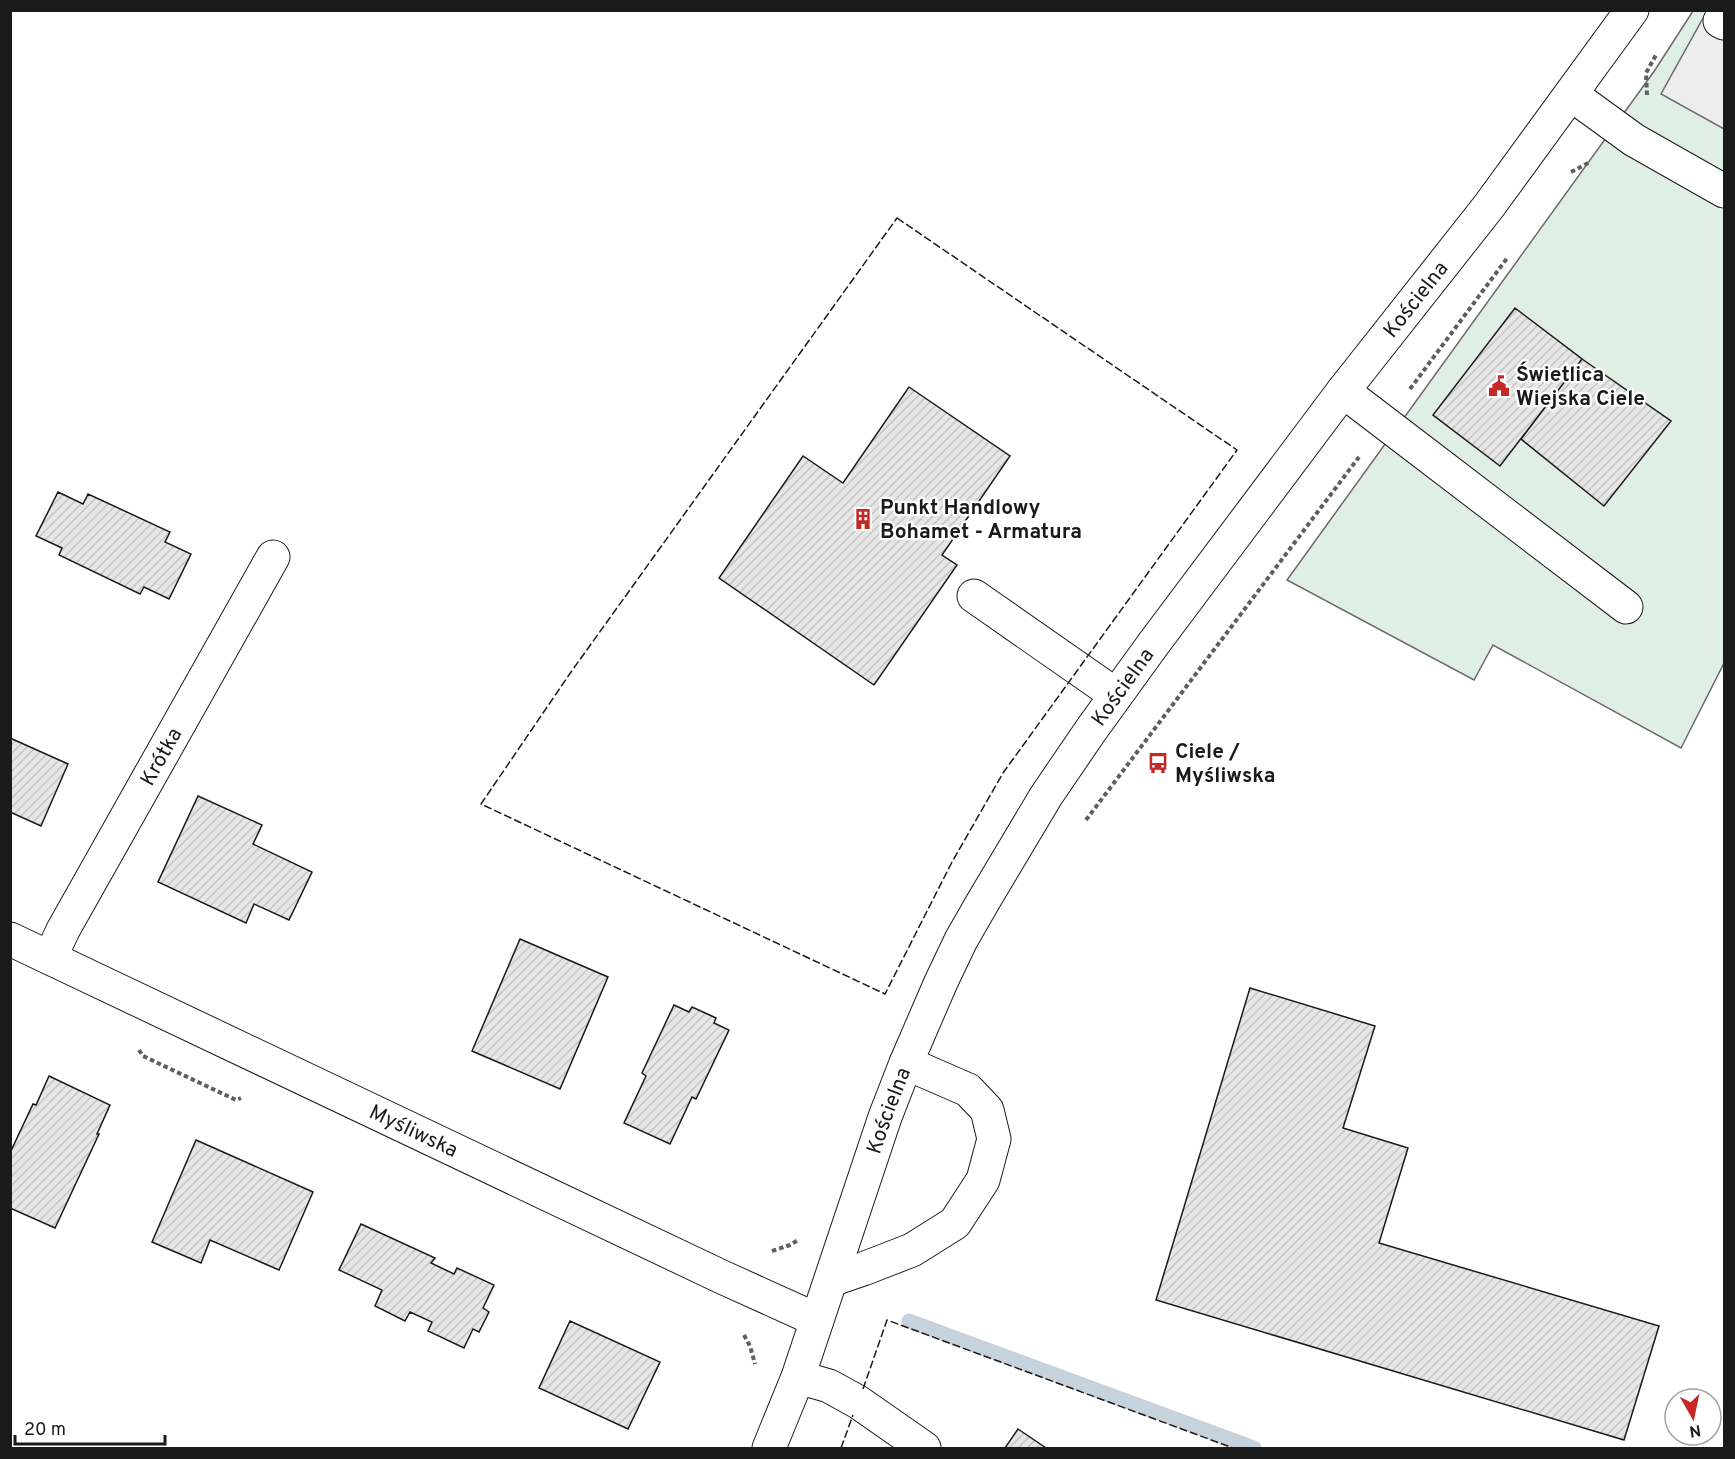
<svg xmlns="http://www.w3.org/2000/svg" width="1735" height="1459" viewBox="0 0 1735 1459" font-family="Overpass,sans-serif">
	<style>
		.green { fill: #e0efe3; stroke: #6a6a6a; stroke-width: 1.5 }
		.parking { fill: #ededed; stroke: #6a6a6a; stroke-width: 1.5 }
		.lines { fill: none; stroke-linecap: round; stroke-linejoin: round }
		.stream { stroke: #c6d2dc; stroke-width: 15 }
		.building { fill: url(#building-hatch); stroke: #1a1a1a; stroke-width: 1.5 }
		.minor-casing { stroke: #1a1a1a; stroke-width: 35 }
		.path { stroke: #5f5f5f; stroke-width: 4; stroke-dasharray: 4.5 3; stroke-linecap: butt }
		.minor { stroke: #fff; stroke-width: 33 }
		.fence { stroke: #1a1a1a; stroke-width: 1.5; stroke-dasharray: 8 3; stroke-linecap: butt }
		.labels { text-anchor: middle; stroke-width: 4.5; stroke-linejoin: round; paint-order: stroke }
		.street-label { font-size: 21px; fill: #1a1a1a; stroke: #fff }
		.poi-label { font-size: 21px; font-weight: bold; fill: #1a1a1a; stroke: #fff; text-anchor: start }
	</style>
	<defs>
		<pattern id="building-hatch" width="6" height="6" patternUnits="userSpaceOnUse" patternTransform="scale(1.5)"><rect width="6" height="6" fill="#e6e6e6"/><path d="M-1 1l2-2M0 6l6-6M5 7l2-2" fill="none" stroke="#c5c5c5"/></pattern>
	</defs>
	<rect width="100%" height="100%" fill="#fff"/>
	<!-- green -->
	<path class="green" d="M1693,11H1724V663L1681,748L1493,645L1474,680L1287,580L1655,70Z"/>
	<!-- parking -->
	<path class="parking" d="M1707,11H1724V129L1661,94Z"/>
	<g class="lines">
		<!-- stream -->
		<path class="stream" d="M909,1321L1254,1448"/>
	</g>
	<!-- building -->
	<path class="building" d="M1515,308L1582,359L1500,466L1433,415Z
		M1582,359L1671,421L1604,506L1521,439Z
		M909,387L1010,456L942,555L957,565L874,685L719,578L803,456L843,483Z
		M58,492L83,504L88,494L170,532L165,542L191,554L169,599L144,587L140,594L59,555L62,548L36,536Z
		M10,738L68,764L41,826L10,812Z
		M198,796L262,825L253,844L312,872L289,920L254,904L246,923L158,882Z
		M520,939L608,977L560,1089L472,1051Z
		M1250,988L1375,1026L1343,1128L1408,1148L1379,1243L1659,1326L1624,1440L1156,1300Z
		M674,1005L689,1012L692,1007L716,1018L714,1023L729,1030L696,1099L692,1097L670,1144L624,1123L646,1076L642,1073Z
		M49,1076L110,1105L97,1134H99L55,1228L10,1208V1153L33,1104L36,1105Z
		M196,1140L313,1192L279,1270L210,1240L201,1263L152,1242Z
		M361,1224L435,1258L431,1263L454,1274L457,1268L494,1285L483,1308L489,1312L479,1332L473,1329L464,1348L428,1331L432,1322L410,1312L405,1321L375,1306L382,1290L339,1270Z
		M570,1321L660,1362L628,1429L539,1388Z
		M1018,1429L1046,1448H1005Z"/>
	<g class="lines">
		<defs>
			<g id="minor">
				<path d="M1720,21L1724,23"/>
				<path d="M1572,95L1634,140L1724,191"/>
				<path d="M1343,391L1626,607"/>
				<path d="M974,596L1116,695"/>
				<path id="s1" d="M10,939L722,1277L817,1320"/>
				<path id="s2" d="M50,958L63,930L273,557"/>
				<path d="M831,1280L863,1269L912,1250L955,1223L983,1180L994,1139L987,1110L968,1090L906,1063"/>
				<path d="M798,1377L829,1386L858,1402L924,1448"/>
				<path id="s3" d="M769,1448L798,1377L885,1117L906,1063L941,982L961,940L984,900L1046,796L1091,730L1154,643L1343,391L1489,206L1632,10"/>
			</g>
		</defs>
		<!-- minor casing -->
		<use href="#minor" class="minor-casing"/>
		<!-- path -->
		<path class="path" d="M1647,95L1646,73L1656,55
			M1571,172L1590,162
			M1410,389L1508,257
			M1086,820L1359,457
			M139,1050L143,1056L236,1100L241,1098
			M772,1251L790,1245L798,1240
			M744,1335L750,1346L755,1364"/>
		<!-- minor -->
		<use href="#minor" class="minor"/>
		<!-- fence -->
		<path class="fence" d="M897,218L1237,450L1003,773L952,862L885,994L481,804L571,672Z
			M863,1389L887,1320L1233,1448
			M841,1448L853,1415"/>
	</g>
	<!-- icons -->
	<defs>
		<symbol id="civic-bare" viewBox="-9 -9 18 18"><path d="M-.6-6.5H3V-4.5H.6V-3L4-1V1h2V6H-6V1h2V-1L-.6-3ZM-1.2 2.5V6h2.4V2.5Z" fill="#c62828" stroke="#fff" stroke-width="2.5" paint-order="stroke"/></symbol>
		<symbol id="building-bare" viewBox="-9 -9 18 18"><path d="M-4-6H4V6H1V3H-1V6H-4ZM-2.5-4.3h1.7v1.8h-1.7ZM.8-4.3h1.7v1.8H.8ZM-2.5-1h1.7V.8h-1.7ZM.8-1h1.7V.8H.8Z" fill="#c62828" stroke="#fff" stroke-width="2.5" paint-order="stroke"/></symbol>
		<symbol id="bus-bare" viewBox="-9 -9 18 18"><path d="M-5-6H5V4H4V6H2V4H-2V6H-4V4H-5ZM-3.5-4V0h7V-4ZM-3.5 1.2v1.5H-2V1.2ZM2 1.2v1.5H3.5V1.2Z" fill="#c62828" stroke="#fff" stroke-width="2.5" paint-order="stroke"/></symbol>
	</defs>
	<g fill-rule="evenodd">
		<use href="#civic-bare" x="1484" y="371" width="30" height="30"/>
		<use href="#building-bare" x="848" y="504" width="30" height="30"/>
		<use href="#bus-bare" x="1143" y="748" width="30" height="30"/>
	</g>
	<g class="labels">
		<!-- street labels -->
		<g class="street-label">
			<text dy="7" stroke="none"><textPath href="#s3" startOffset="1330">Kościelna</textPath></text>
			<text dy="7" stroke="none"><textPath href="#s3" startOffset="844">Kościelna</textPath></text>
			<text dy="7" stroke="none"><textPath href="#s2" startOffset="230">Krótka</textPath></text>
			<text dy="7" stroke="none"><textPath href="#s3" startOffset="358">Kościelna</textPath></text>
			<text dy="7" stroke="none"><textPath href="#s1" startOffset="447">Myśliwska</textPath></text>
		</g>
		<!-- poi labels -->
		<g class="poi-label">
			<text x="1516" y="381">Świetlica<tspan x="1516" dy="24">Wiejska Ciele</tspan></text>
			<text x="880" y="514">Punkt Handlowy<tspan x="880" dy="24">Bohamet - Armatura</tspan></text>
			<text x="1175" y="758">Ciele /<tspan x="1175" dy="24">Myśliwska</tspan></text>
		</g>
	</g>
	<!-- border -->
	<rect width="1735" height="1459" fill="none" stroke="#1a1a1a" stroke-width="24"/>
	<!-- north arrow -->
	<g transform="translate(1693 1417) rotate(171)"><circle r="28" fill="#ffffff" stroke="#a3a3a3" stroke-width="1.5"/>
	<path d="M0-4.5L10 22L0 15L-10 22Z" fill="#c62828"/>
	<text y="-9" font-size="16" font-weight="bold" text-anchor="middle" fill="#1a1a1a">N</text>
	</g>
	<!-- scale -->
	<path d="M15 1435v9h150v-9" fill="none" stroke="#1a1a1a" stroke-width="3"/>
	<text x="24" y="1435" font-size="18" fill="#1a1a1a" stroke="#ffffff" stroke-width="4.5" paint-order="stroke">20 m</text>
</svg>
